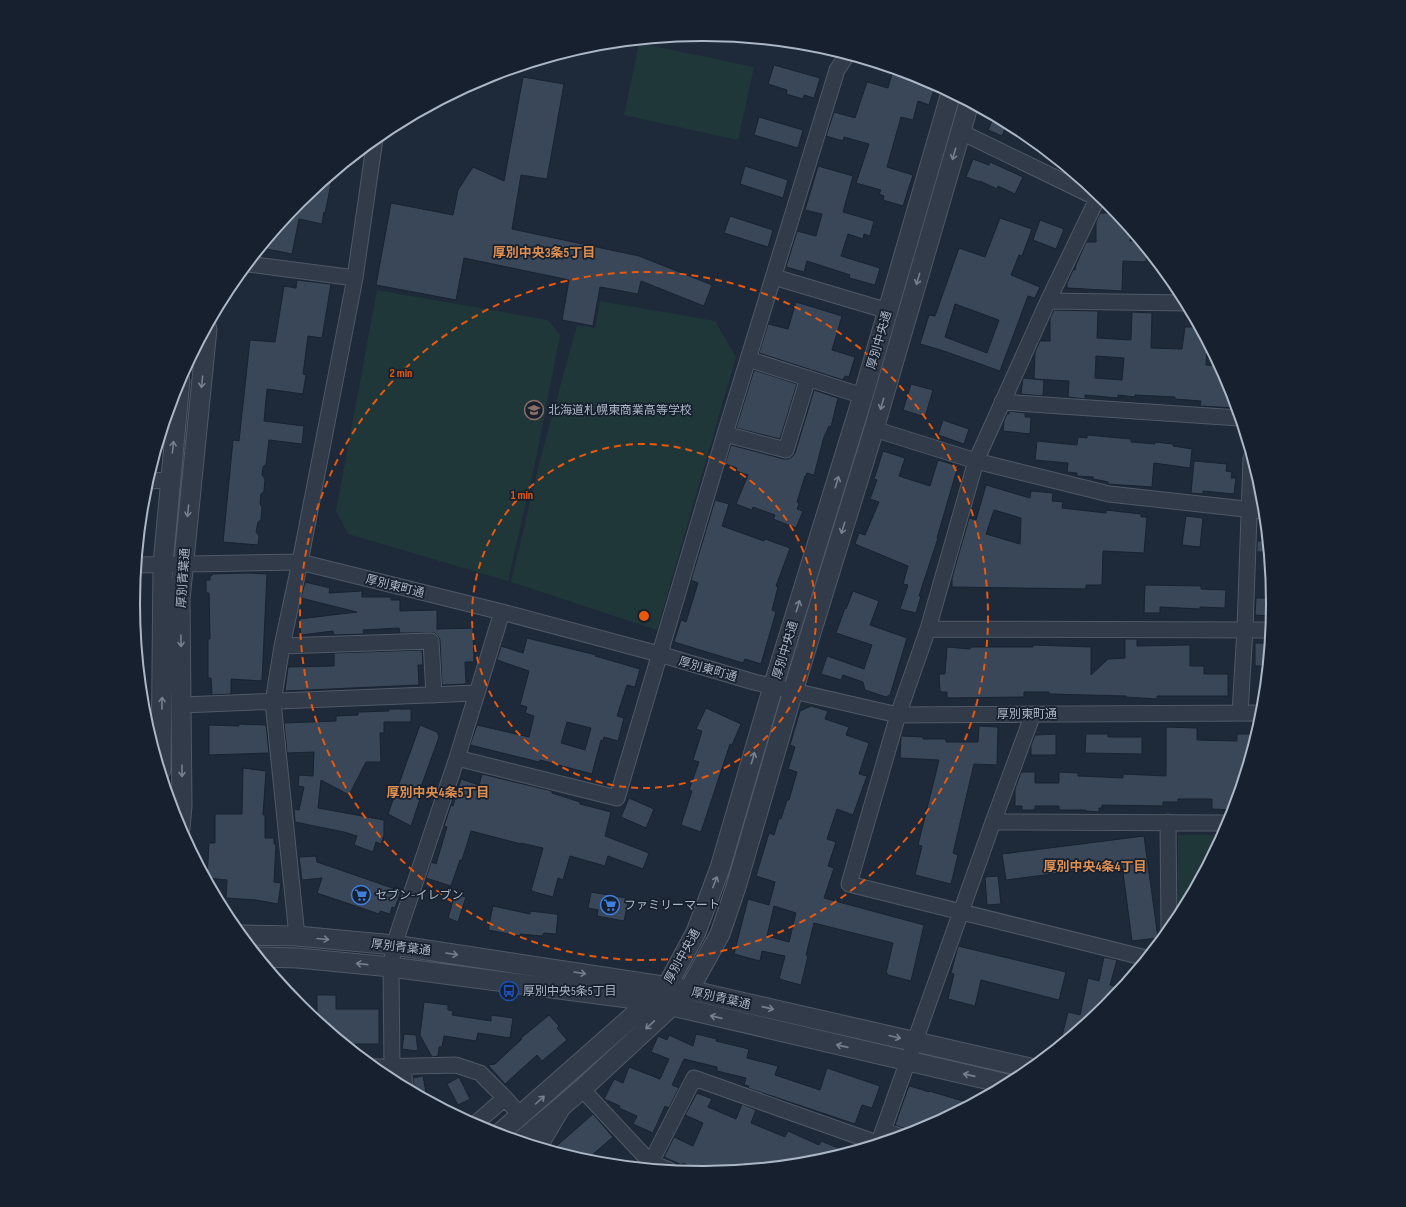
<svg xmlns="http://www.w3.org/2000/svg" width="1406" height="1207" viewBox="0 0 1406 1207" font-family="'Sofia Sans Condensed','Noto Sans JP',sans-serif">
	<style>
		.green { fill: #20373a }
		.building { fill: #394759; stroke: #192230; fill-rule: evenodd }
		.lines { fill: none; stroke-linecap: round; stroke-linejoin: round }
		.minor-casing { stroke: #4f5967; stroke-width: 17 }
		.tertiary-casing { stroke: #4f5967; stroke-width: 21 }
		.minor { stroke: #323b49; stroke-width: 15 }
		.tertiary { stroke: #323b49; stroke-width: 19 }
		.oneway { stroke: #757f8e }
		.ring { fill: none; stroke: #e8590c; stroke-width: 2; stroke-dasharray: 7 5 }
		.labels { text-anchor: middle; stroke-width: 3.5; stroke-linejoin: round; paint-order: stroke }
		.street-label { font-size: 12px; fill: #abb6c6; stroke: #17202e }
		.poi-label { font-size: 12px; fill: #abb6c6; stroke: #17202e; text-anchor: start }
		.neighbourhood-label { font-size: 13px; font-weight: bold; fill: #de8e4f; stroke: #17202e }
		.rim { fill: none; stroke: #abb6c6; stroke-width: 2 }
		.centre { fill: #e8590c; stroke: #17202e; stroke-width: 2 }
		.ring-label { font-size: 12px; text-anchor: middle; font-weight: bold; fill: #e8590c; stroke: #17202e; stroke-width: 3.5; stroke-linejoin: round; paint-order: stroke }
	</style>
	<rect width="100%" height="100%" fill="#1e2939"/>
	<!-- green -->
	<path class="green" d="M639,43L754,67L738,140L624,115Z
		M377,290L548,320L560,335L536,459L508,581L348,534L336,511Z
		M600,301L715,321L736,357L657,630L511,582L540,460L577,325L595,328Z
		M1178,835H1222L1177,919Z"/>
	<!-- building -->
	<path class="building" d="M774,65L820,78L814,98L804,95L803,99L786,94L787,90L768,84Z
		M892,74L935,87L929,105L918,101L913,120L901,117L887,167L913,175L903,206L883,200L884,196L879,194L881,190L856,183L869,144L844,137L843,141L826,136L834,112L855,118L867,82L888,88Z
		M523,77L564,84L547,179L521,175L512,229L639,256L712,285L704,306L641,281L638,294L600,287L593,326L562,320L569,280L464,258L456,300L376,285L391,203L453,215L458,190L473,167L504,181Z
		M994,116L1007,123L1002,136L988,130Z
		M759,117L803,130L798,148L754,135Z
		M973,159L989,165L990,162L1023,177L1015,194L998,186L997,189L980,181V182L966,177Z
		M745,166L788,180L783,198L740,184Z
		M818,166L853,176L843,212L874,221L870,236L864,234L863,239L848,234L841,256L880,268L875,285L849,278L850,275L807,261L804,272L786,267L797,231L816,236L822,214L805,210Z
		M333,174L325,213L324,212L322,224L299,219L292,254L262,248L300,201Z
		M1100,213H1116L1131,231L1130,241H1139L1147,251L1146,262L1123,261L1122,291L1067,288V283L1073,270H1075L1076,265L1086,242H1096V222Z
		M730,216L773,230L768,247L724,233Z
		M1000,218L1032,229L1022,256L1019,255L1011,275L1040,287L1035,298L1028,296L1000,371L941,350L920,344L929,315L935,316L959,248L985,257ZM955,304L999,320L987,353L945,337Z
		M1040,220L1064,229L1056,249L1033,240Z
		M297,280L331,284L322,338L308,336L303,374L306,375L303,394L267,389L264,421L304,426L302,444L269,440L266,464L263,467L262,475L265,479L264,491L261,494L260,504L262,507L261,520L258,522L256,532L259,536L258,545L223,542L233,440L239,441L250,340L275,342L284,286L296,288Z
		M796,302L842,316L832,350L855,357L849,377L845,376L843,380L759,353L768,324L788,329Z
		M1054,310L1098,311L1097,338L1131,340L1132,312L1152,313L1151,348L1182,349L1185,327H1198L1207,345L1206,365L1219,366L1229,386L1236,408L1200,406L1201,401L1175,399V397L1135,395V397L1118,395V398L1085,395V399L1068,397L1069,381L1034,379L1035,352L1040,341H1050V318ZM1096,356L1124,358L1122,380L1095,378Z
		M754,370L797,384L780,439L736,428Z
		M1023,378L1044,380L1043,396L1021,394Z
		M911,384L933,390L925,417L903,410Z
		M814,390L838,398L831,427L829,426L824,437L814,475L807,473L806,476H805L797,502L799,504L797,509L803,511L796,528L773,519L775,515L753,507L752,510L736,504L748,475L736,471L737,468L725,464L731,445L784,459H788L792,457L795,453Z
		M1009,411L1025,413V417H1031L1030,434L1003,431L1004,421L1007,414H1009Z
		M943,420L969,429L964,444L938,435Z
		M1087,435L1131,439V442L1155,444V442L1173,444V446L1192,449L1190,468L1154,463L1152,487L1108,484V482L1104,481L1093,479V477L1077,476V473L1067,472L1068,463L1035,460L1037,441L1077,445L1078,437L1087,438Z
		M883,451L905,458L899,476L930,486L938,460L958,466L937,538H938L919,596H921L916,613L900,609L908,585L903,584L908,566L855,544L859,533L865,535L879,502L870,499L877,480L874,479Z
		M1194,461L1227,464L1226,471L1232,472L1231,478H1236L1234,494L1203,491V494L1191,493Z
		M986,485L1030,498L1031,491L1053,493L1052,501L1063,502L1062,508L1106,513V510L1141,514V517H1147L1144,553L1103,551L1102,585H1086V589L952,587V578L969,518L976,520ZM994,510L1021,518L1020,544L986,534Z
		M715,500L729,504L722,526L764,541L765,539L790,548L776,586L778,587L772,610L776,612L761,664L745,659L743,663L674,642L681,620L686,622L698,583L691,580Z
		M1186,516L1203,518L1200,547L1182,545Z
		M1257,541H1266L1267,552H1257Z
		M248,573L267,574L262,681L231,679V694L212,695L211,678H208V639H210L209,593H206V580H210V576H212V574Z
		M305,582L330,588L329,593L362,591V597H391V600H400V611L437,610V629L473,628L474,662H465L466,684L442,685L440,640L438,636L435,633H400L399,628L363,630L364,634L334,635L333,631L301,635L299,619L357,612L301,598Z
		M1145,585L1201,586V589L1226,590L1225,608L1200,607V609L1160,607V613H1144Z
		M853,591L879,601L870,625L907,638L890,695L886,697L865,690L863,682L843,675L841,680L821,674L827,656L864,669L872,645L836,633L845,608L846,609Z
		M1256,598H1272L1271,616L1255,615Z
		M527,638L596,655L595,656L640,669L635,687L627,685L617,716L624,718L618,741L604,737L603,741L601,740L592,774L540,760L539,762L470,745L477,725L529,737L534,716L525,713L527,707L520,705L529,671L497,660L501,646L523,653ZM567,722L591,728L585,750L561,743Z
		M1125,639H1137V646L1190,645V666H1204V674H1228V696H1157V699L1126,697V696L1049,694V692H1024V697L947,698V692H940L939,674H945L947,647L970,649V647H1033V645L1091,647V675L1108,659L1125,658Z
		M1255,643H1269L1266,666H1255Z
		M422,650L423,665H418L419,685L285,691L288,667L334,666V653Z
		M811,706L828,711L825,719L849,727L846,735L869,743L859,774L867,776L853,815L837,809L827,839L836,842L828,866L834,868L824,898L924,925L911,981L888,975V974L886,973L893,943L814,923L806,955L808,956L801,985L779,979L785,956L762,951L760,961L734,954L748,899L769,905L775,882L756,876L769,833L774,835L779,818L781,819L787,800H789L797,772L788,769L795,747L790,745L800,711ZM774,906L796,913L789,942L767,936Z
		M706,708L741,724L732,745L730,744L701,832L681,825L692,791L689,790L699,762L693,760L702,731L696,729Z
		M389,709H411V722H384V733H380L381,762H366L349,795L321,780L318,808L384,820V835L381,844L376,842L373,852L354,845L357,836L344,832L295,822L294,809L299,810L304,787L298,786L299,775L313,776L314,752L287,753L284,723L336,721V716L358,715V712L389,711Z
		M239,724L266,725L269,753L209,755V725L239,726Z
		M420,725L437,732L439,737L417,798L420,799L411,826L388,814Z
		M979,726L998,727L997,765L974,764L953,853L958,855L951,884L915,875L922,846L918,845L939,760L900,758L901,736L923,737V739H946V742H978Z
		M1166,727L1197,728V740L1237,741V734H1256L1233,810L1212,809V799H1178V802H1163V806L1102,805V808H1099V812L1086,811V810H1059V806H1035V810H1022V806H1015V789L1021,772H1035V783H1059V772L1078,773V776L1103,777L1123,778V774L1166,776Z
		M1056,734V755H1031V745L1035,735Z
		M1086,734H1108V737H1142V754L1085,753Z
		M243,768L266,771L263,815H265V838H274V844H276L274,882L281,883L278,904L256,900L226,898L227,880L207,878L209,843H215V814H242Z
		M482,774L552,791V793L580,802V804L611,812L605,836L649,853L643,869L608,856L605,866L570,856L563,880L558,878L553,897L531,891L543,848L521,843V844L471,831L462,860H460L451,886L426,878L431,862L436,864L447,827L444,826L451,805L453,806L461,779L479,785Z
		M629,798L654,809L646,828L621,817Z
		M1144,836L1158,938L1132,941L1122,865L1006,880L1002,854Z
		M316,856L317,862L401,891L395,908L392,907L390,914L380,911L379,914L317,893L322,878L302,880L299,857Z
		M998,876L1001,904L987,905L985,877Z
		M591,892L626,898V902H628L624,921L597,916L598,910L588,908Z
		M455,894L466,897L458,922L448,918Z
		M493,906L530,914V911L556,914L558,915L556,934L544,933L542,936L520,934V936L488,930Z
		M958,946L1066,972L1059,1000L981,980L975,1006L948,999L954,974L951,973Z
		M1104,957L1117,960L1110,985L1121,988L1106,1006L1060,1044L1068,1012L1080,1015L1088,978L1099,981Z
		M317,995H336V1009H379V1044H347L317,1020Z
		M424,1002L448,1005V1010L453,1011L452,1015L491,1021V1015L513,1018L510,1038L478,1033L476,1041L444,1036L442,1047H439L438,1056L432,1057L420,1035Z
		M549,1015L559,1026L557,1028L567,1040L542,1061L537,1055L505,1084L488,1065L495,1064L522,1039H520Z
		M404,1034L416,1035L418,1051L402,1049Z
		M696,1034L717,1039L716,1041L749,1049L747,1058L778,1066L775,1075L820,1090L827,1068L880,1086L872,1108L862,1105L855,1124L748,1088L749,1086L744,1085L746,1078L717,1071V1067L684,1059L672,1085L679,1088L669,1108L665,1106L653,1133L633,1124L637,1116L619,1108L620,1106L604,1099L614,1079L623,1083L629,1067L660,1079L669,1059L651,1052L658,1036L667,1040L669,1035L693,1046Z
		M423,1076L427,1098L413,1091V1078Z
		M459,1077L470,1099L458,1105L447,1084Z
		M910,1086L929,1092V1091L970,1103L921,1130L914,1132L895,1125L908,1088Z
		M697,1093L712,1099L708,1107L736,1119L742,1104L756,1110L751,1123L785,1137L788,1131L819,1145L821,1141L848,1152L814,1162L704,1173L683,1163L682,1165L664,1157L674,1137L693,1146L703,1123L685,1115Z
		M593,1114L613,1137L586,1160L552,1150Z"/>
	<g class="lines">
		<defs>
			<path id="minor" d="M961,132L1097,198
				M1099,195L1048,301L976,461L928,629L898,715L849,884L1146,958
				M248,264L355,278
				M774,277L888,311
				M1048,301L1185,303
				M748,359L863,396
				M1002,402L1239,418
				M874,429L976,461L1109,494L1263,511
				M725,434L786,450L808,378
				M148,481L170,480
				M137,565L300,562L502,612L659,654L754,682L898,715L1262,713
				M928,629L1270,630
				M282,646L431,641L434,695
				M182,705L477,693
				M1240,713L1245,629L1251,458
				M457,758L617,798L725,434L837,70L847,55
				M993,822L1228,823
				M1168,822L1169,929
				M297,936L273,702L282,646L300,562L355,278L375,139
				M374,1067L456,1065L480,1073L505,1098L521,1116
				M392,1067L391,967L394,945L457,758L502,612
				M403,1067L405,1087
				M582,1089L651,1163L669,1170
				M475,1124L505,1098
				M883,1130L899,1136
				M879,1142L993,822L1033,714
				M540,1146L561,1111
				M648,1168L694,1078L877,1143"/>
			<path id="tertiary" d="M161,770L163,564L180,380
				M180,828L182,806L180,600L207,329
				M242,935L297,936L394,945L689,990L1030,1068
				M260,957L298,958L391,967L651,1001L1007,1084
				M499,1134L667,986L696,932L720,868L773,687L863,396L951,93
				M521,1141L582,1089L689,990L720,934L736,887L793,691L874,429L969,103"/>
		</defs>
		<!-- minor casing -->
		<use href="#minor" class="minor-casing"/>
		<!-- tertiary casing -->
		<use href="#tertiary" class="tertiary-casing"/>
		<!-- minor -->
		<use href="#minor" class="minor"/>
		<!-- tertiary -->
		<use href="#tertiary" class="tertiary"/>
	</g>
	<!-- one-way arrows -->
	<defs><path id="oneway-shaft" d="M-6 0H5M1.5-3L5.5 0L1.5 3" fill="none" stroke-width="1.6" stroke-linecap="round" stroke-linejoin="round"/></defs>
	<g class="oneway">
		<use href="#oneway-shaft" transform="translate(954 154) rotate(106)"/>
		<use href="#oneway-shaft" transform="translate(918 279) rotate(106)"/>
		<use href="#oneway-shaft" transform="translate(202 382) rotate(96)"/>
		<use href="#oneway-shaft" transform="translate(882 404) rotate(107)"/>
		<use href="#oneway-shaft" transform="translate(173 447) rotate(-84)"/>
		<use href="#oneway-shaft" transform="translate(837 482) rotate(-73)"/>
		<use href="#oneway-shaft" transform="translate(188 511) rotate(96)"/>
		<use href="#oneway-shaft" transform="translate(843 528) rotate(107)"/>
		<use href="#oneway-shaft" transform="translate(798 606) rotate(-73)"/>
		<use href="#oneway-shaft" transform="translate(181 641) rotate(89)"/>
		<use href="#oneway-shaft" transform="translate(162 703) rotate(-89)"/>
		<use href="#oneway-shaft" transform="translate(753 758) rotate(-74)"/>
		<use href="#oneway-shaft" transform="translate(182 771) rotate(90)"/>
		<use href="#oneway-shaft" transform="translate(715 882) rotate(-69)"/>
		<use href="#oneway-shaft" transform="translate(323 939) rotate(5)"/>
		<use href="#oneway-shaft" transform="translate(452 954) rotate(9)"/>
		<use href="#oneway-shaft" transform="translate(362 964) rotate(-174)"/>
		<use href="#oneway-shaft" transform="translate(580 973) rotate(9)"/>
		<use href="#oneway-shaft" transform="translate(768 1008) rotate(13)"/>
		<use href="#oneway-shaft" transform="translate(716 1017) rotate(-167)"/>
		<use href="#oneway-shaft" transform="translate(650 1025) rotate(137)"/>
		<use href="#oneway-shaft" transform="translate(895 1037) rotate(14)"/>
		<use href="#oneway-shaft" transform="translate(842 1046) rotate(-167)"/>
		<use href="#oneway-shaft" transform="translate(969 1075) rotate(-167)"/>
		<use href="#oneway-shaft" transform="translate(540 1100) rotate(-42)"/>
	</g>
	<!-- distance rings -->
	<g class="ring">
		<circle cx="644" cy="616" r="172"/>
		<circle cx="644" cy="616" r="344"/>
	</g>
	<!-- icons -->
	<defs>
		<symbol id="school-ring" viewBox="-11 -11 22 22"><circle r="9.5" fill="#17202e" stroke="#8d6e63" stroke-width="1.5"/><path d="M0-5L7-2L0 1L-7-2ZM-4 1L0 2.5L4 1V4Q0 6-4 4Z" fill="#8d6e63"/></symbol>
		<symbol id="supermarket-ring" viewBox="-11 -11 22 22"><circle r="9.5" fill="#17202e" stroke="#3f7fe0" stroke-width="1.5"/><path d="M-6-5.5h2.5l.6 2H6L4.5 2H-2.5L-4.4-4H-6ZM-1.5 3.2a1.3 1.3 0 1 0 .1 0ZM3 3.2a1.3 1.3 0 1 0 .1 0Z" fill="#3f7fe0"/></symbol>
		<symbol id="bus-ring" viewBox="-11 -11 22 22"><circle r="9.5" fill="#17202e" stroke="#1a4fb4" stroke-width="1.5"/><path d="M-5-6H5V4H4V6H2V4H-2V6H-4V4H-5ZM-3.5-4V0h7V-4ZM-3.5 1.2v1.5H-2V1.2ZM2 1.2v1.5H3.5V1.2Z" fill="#1a4fb4"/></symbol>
	</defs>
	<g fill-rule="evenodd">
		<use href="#school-ring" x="523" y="399" width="22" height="22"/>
		<use href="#supermarket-ring" x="350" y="884" width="22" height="22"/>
		<use href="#supermarket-ring" x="599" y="894" width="22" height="22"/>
		<use href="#bus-ring" x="498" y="980" width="22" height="22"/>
	</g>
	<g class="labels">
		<!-- street labels -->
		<g class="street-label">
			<text transform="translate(879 340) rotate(-74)" y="4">厚別中央通</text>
			<text transform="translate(183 578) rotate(-86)" y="4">厚別青葉通</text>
			<text transform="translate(395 586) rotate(14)" y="4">厚別東町通</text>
			<text transform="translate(785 650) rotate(-73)" y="4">厚別中央通</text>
			<text transform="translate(708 669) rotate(16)" y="4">厚別東町通</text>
			<text x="1027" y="718">厚別東町通</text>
			<text transform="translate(401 947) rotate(7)" y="4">厚別青葉通</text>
			<text transform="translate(682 956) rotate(-61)" y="4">厚別中央通</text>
			<text transform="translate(721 998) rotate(13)" y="4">厚別青葉通</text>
		</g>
		<!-- poi labels -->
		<g class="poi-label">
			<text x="548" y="414">北海道札幌東商業高等学校</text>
			<text x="375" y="899">セブン-イレブン</text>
			<text x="624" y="909">ファミリーマート</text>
			<text x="523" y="995">厚別中央5条5丁目</text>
		</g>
		<!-- neighbourhood labels -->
		<g class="neighbourhood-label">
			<text x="544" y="257">厚別中央3条5丁目</text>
			<text x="438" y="797">厚別中央4条5丁目</text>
			<text x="1095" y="871">厚別中央4条4丁目</text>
		</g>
	</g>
	<!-- crop -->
	<path d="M0 0H1406V1207H0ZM702 41H704A562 562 0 0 1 1266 603V604A562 562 0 0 1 704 1166H702A562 562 0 0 1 140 604V603A562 562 0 0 1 702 41Z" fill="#17202e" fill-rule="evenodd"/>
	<path class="rim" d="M702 41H704A562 562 0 0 1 1266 603V604A562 562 0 0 1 704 1166H702A562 562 0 0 1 140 604V603A562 562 0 0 1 702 41Z"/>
	<circle cx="644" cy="616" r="6" class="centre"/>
	<g class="ring-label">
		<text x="401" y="377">2 min</text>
		<text x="522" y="499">1 min</text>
	</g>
</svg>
